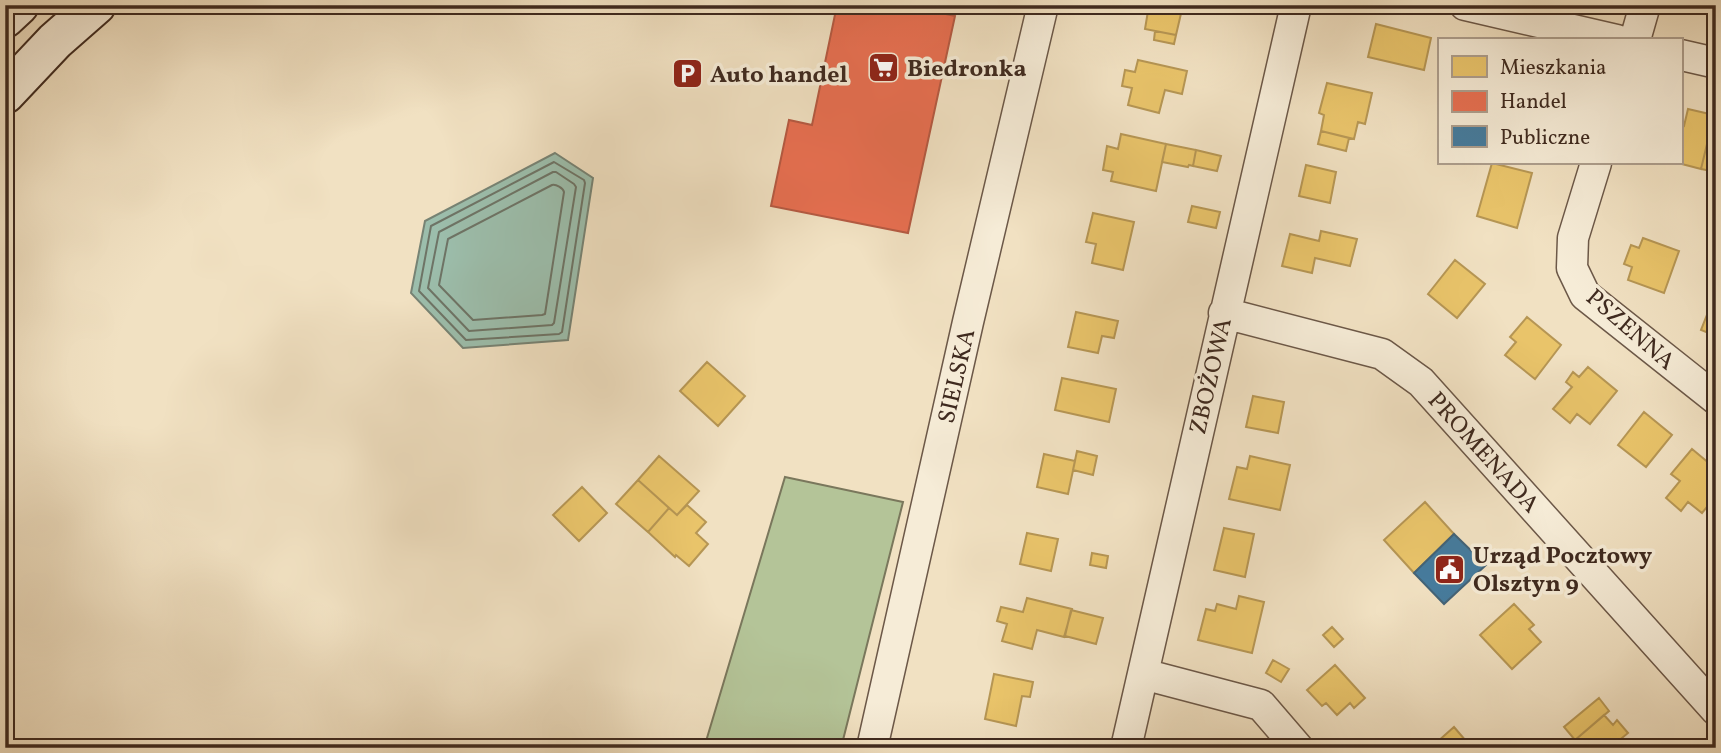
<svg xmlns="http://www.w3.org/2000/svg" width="1721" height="753" viewBox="0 0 1721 753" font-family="Vollkorn,serif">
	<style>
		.green { fill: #b4c498; stroke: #7a775c; stroke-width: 2 }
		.water { fill: #9cbeac; stroke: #778374; stroke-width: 2 }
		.homes { fill: #e9c46a; stroke: #b69654; stroke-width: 2 }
		.shops { fill: #e76f51; stroke: #b55a42; stroke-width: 2 }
		.public { fill: #457b9d; stroke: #436377; stroke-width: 2 }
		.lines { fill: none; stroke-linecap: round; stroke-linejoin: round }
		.shore { stroke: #6e7466; stroke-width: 2 }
		.street-casing { stroke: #6c5848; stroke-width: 33 }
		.secondary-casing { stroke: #3f2a1f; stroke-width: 42 }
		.street { stroke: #f6ecd7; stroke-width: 30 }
		.secondary { stroke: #f6ecd7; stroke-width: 38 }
		.labels { text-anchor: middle; stroke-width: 7; stroke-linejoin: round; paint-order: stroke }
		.poi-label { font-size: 24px; font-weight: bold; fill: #3f2a1f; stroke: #f6ecd7; text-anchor: start }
		.street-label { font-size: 24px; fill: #3f2a1f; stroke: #f6ecd7 }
	</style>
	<rect width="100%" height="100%" fill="#f1e1c2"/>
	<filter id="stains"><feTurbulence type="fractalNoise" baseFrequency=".00286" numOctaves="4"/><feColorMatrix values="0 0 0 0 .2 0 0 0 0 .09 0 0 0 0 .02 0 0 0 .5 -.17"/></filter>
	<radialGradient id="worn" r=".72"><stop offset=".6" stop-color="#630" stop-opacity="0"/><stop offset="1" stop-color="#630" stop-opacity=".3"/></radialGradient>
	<!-- green -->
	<path class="green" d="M785,477L903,502L841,748H704Z"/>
	<!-- water -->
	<path class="water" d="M555,153L593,178L568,340L463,348L411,293L425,221Z"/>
	<!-- homes -->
	<path class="homes" d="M1149,5H1183L1176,35L1145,29Z
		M1701,5H1716V16L1699,11Z
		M1376,24L1431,38L1424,70L1368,57Z
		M1155,31L1176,35L1174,44L1154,40Z
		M1138,60L1187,71L1182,94L1165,90L1159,113L1128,105L1132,88L1122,86L1125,70L1135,72Z
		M1327,83L1372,93L1365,124L1358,122L1354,139L1321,131L1324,115L1319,113Z
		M1688,109L1714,115L1701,169L1678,163H1681V125L1684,126Z
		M1714,115L1716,116V172L1701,169Z
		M1321,131L1349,138L1346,151L1318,144Z
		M1121,134L1166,144L1156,191L1111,181L1113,172L1103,170L1107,146L1118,149Z
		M1166,144L1196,150L1193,166L1189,165L1188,167L1162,162Z
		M1196,150L1221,156L1217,171L1193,166Z
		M1492,163L1532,173L1517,228L1477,216Z
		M1306,165L1336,172L1330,203L1299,196Z
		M1192,206L1220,212L1216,228L1188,222Z
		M1093,213L1134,222L1123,270L1092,263L1096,244L1086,242Z
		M1321,231L1357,239L1350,266L1315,258L1312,273L1282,266L1290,234L1319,241Z
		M1643,238L1679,251L1664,293L1628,280L1632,267L1624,264L1631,245L1639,248Z
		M1455,260L1485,284L1457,318L1428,294Z
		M1716,292V336L1701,330Z
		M1076,312L1118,321L1114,338L1102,336L1098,353L1068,347Z
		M1527,317L1561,345L1535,379L1505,355L1516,342L1510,337Z
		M707,362L745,396L718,426L680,391Z
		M1588,367L1617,391L1590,424L1577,414L1570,423L1553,409L1572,387L1566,382L1573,372L1579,377Z
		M1062,378L1116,389L1109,422L1055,410Z
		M1253,396L1284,402L1278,433L1246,427Z
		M1644,412L1672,435L1646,467L1618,445Z
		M1692,449L1716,469V496L1702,513L1688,502L1681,511L1666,498L1680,481L1671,474Z
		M1077,451L1097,456L1093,475L1073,470Z
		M1044,454L1075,461L1068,494L1037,487Z
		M659,456L699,491L677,515L638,480Z
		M1250,456L1290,465L1280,510L1229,499L1237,467L1247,469Z
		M638,480L669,508L648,532L616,504Z
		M582,487L607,513L579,541L553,515Z
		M1425,502L1454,534L1414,573L1384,540Z
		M687,505L706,522L696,533L708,544L689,566L676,555L675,557L648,532L669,508L677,515Z
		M1224,528L1254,534L1245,577L1214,570Z
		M1027,533L1058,539L1051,571L1020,564Z
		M1092,553L1108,556L1106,568L1090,565Z
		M1239,596L1264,602L1252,653L1198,640L1206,609L1215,611L1217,604L1236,609Z
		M1027,598L1072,609L1064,637L1037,630L1032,649L1002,641L1007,624L997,621L1001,607L1023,612Z
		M1514,604L1534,625L1529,629L1541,642L1512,669L1480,635Z
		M1071,610L1103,618L1096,644L1065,636Z
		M1332,627L1343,639L1334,647L1323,635Z
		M1273,660L1289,669L1281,682L1266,673Z
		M1335,665L1365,698L1354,708L1350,703L1337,715L1326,703L1322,706L1307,690Z
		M994,674L1033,682L1030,697L1022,696L1016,726L985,719Z
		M1599,698L1609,711L1575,740L1564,727Z
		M1604,715L1613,725L1617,720L1628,733L1610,748H1582L1575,740Z
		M1454,727L1472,748H1443L1437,742Z"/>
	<!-- shops -->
	<path class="shops" d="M837,5H904L955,16L908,233L771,206L789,120L812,125Z"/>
	<!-- public -->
	<path class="public" d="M1454,534L1486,565L1444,604L1414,573Z"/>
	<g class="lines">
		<!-- shore -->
		<path class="shore" d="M554,162L584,180L585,183L562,332L559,334L466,340L419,291L431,226Z
			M553,172H556L574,184L576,187L554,323L552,325L469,331L428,288L439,232Z
			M552,185C556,184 563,188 564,192L545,314L542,315L473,320L439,285L448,239Z"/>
		<defs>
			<path id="street" d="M1465,5L1617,40
				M1635,40L1645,5
				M1681,55L1716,63
				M1596,163L1573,238L1572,268L1585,295L1716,399
				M1224,313L1382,354L1421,382L1716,710
				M1143,674L1261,705L1298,748
				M872,748L968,322L1043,5
				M1126,748L1296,5"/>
			<path id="secondary" d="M5,18L19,5
				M5,94L55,41L96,5"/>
		</defs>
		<!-- street casing -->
		<use href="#street" class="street-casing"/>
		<!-- secondary casing -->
		<use href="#secondary" class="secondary-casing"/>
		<!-- street -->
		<use href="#street" class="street"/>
		<!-- secondary -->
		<use href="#secondary" class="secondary"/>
	</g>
	<!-- icons -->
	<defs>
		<symbol id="supermarket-square" viewBox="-11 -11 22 22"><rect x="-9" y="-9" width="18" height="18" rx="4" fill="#8f2418" stroke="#f6ecd7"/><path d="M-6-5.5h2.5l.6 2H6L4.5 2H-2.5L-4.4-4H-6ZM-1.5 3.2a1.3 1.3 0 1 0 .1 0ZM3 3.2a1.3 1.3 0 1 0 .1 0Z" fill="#fff"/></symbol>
		<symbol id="parking-square" viewBox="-11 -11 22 22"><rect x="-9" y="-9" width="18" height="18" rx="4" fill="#8f2418" stroke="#f6ecd7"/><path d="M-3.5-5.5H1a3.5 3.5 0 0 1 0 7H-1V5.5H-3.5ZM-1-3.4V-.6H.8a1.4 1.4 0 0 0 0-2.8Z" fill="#fff"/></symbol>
		<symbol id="civic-square" viewBox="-11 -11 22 22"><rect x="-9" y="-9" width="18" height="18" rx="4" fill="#8f2418" stroke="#f6ecd7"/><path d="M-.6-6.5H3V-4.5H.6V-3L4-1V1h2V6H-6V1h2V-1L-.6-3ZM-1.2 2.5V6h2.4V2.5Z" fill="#fff"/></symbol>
	</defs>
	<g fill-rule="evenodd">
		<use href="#supermarket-square" x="866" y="50" width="35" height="35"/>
		<use href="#parking-square" x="670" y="56" width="35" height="35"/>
		<use href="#civic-square" x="1432" y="552" width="35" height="35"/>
	</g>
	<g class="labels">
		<!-- poi labels -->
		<g class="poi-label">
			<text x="907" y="76">Biedronka</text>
			<text x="710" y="82">Auto handel</text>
			<text x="1473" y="563">Urząd Pocztowy<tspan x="1473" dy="28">Olsztyn 9</tspan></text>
		</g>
		<!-- street labels -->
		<g class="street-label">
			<text transform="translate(1631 329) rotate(41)" y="8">PSZENNA</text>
			<text transform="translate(956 376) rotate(-77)" y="8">SIELSKA</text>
			<text transform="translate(1210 376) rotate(-77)" y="8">ZBOŻOWA</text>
			<text transform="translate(1484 452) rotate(48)" y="8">PROMENADA</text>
		</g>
	</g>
	<!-- margin -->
	<rect width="1721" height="753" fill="none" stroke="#f1e1c2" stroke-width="28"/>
	<rect x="7" y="7" width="1707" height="739" fill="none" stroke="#3f2a1f" stroke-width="3.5"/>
	<rect x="14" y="14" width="1693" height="725" fill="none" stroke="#3f2a1f" stroke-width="2"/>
	<!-- legend -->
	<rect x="1438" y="38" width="245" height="126" fill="#f6ecd7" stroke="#ad9e8d" stroke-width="2"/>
	<rect x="1452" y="56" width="35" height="21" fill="#e9c46a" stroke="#ad9e8d" stroke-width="2"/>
	<text x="1500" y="74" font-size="21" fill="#3f2a1f">Mieszkania</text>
	<rect x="1452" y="91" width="35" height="21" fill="#e76f51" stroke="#ad9e8d" stroke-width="2"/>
	<text x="1500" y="108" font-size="21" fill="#3f2a1f">Handel</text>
	<rect x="1452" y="126" width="35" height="21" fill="#457b9d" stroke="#ad9e8d" stroke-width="2"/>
	<text x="1500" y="144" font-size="21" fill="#3f2a1f">Publiczne</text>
	<rect width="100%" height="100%" filter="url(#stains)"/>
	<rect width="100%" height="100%" fill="url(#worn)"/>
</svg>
